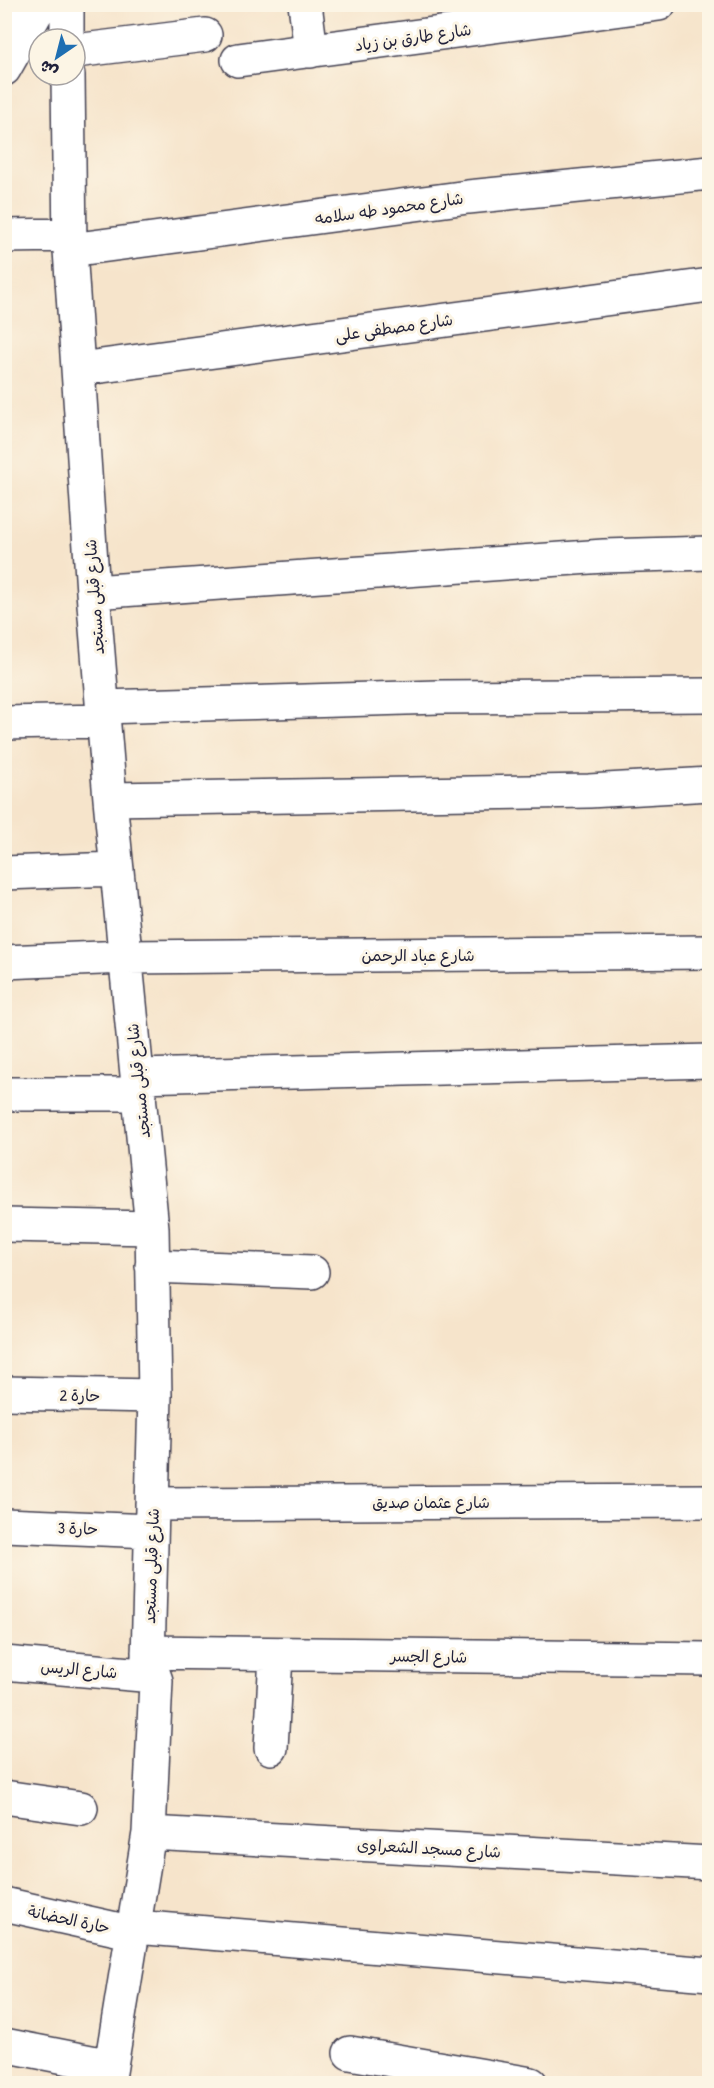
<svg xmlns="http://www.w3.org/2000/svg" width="714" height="2088" viewBox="0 0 714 2088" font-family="'Patrick Hand','Playpen Sans Arabic',sans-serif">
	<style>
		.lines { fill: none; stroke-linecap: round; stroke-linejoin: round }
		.minor-casing { stroke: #423f51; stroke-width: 36 }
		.minor { stroke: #fff; stroke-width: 33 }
		.labels { text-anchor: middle; stroke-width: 6; stroke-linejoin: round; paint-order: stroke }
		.street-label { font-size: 16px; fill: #22223b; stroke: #fcf5e5 }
	</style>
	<rect width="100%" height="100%" fill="#fcf5e5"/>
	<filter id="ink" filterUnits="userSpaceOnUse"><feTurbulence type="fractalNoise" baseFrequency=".0167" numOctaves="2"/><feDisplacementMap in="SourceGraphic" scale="12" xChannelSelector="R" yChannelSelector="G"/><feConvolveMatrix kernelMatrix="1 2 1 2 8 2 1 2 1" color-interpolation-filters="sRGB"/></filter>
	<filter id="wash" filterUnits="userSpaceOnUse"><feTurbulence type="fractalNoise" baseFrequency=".008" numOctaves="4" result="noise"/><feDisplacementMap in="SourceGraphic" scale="24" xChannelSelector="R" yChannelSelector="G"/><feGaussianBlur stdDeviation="1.35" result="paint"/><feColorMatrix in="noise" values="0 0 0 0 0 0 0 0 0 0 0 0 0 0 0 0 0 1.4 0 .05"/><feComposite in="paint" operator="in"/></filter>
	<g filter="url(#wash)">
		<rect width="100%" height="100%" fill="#f6e4cb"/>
	</g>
	<g filter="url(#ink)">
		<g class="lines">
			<defs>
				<path id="minor" d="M67,4V39
					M305,4L311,51
					M4,9L32,4
					M75,51L205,35
					M238,60L659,4
					M4,69L41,4
					M68,75L70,250L93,592L110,799L152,1228L155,1396L148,1658L156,1681L149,1833L108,2084
					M4,236L70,235
					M70,250L468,197L710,173
					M79,369L710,285
					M93,592L604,556L710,553
					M102,707L439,697L710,695
					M4,723L103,721
					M110,799L589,791L710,784
					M4,873L117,869
					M4,962L126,957L710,952
					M138,1076L710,1061
					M4,1094H140
					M4,1225L152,1228
					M152,1266L312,1272
					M4,1393L155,1396
					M152,1504L710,1501
					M4,1525L151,1531
					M148,1652L710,1659
					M4,1663L154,1676
					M271,1748L276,1655
					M4,1797L81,1808
					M149,1833L710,1863
					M4,1904L134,1933
					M135,1927L710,1974
					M4,2045L111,2066
					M350,2053L531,2084"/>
			</defs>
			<!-- minor casing -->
			<use href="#minor" class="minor-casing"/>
			<!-- minor -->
			<use href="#minor" class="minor"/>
		</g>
	</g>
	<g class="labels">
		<!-- street labels -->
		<g class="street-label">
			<text transform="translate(413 37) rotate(-8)" y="6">شارع طارق بن زياد</text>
			<text transform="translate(389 208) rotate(-8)" y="6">شارع محمود طه سلامه</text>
			<text transform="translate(394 327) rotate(-8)" y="6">شارع مصطفى على</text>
			<text transform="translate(94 597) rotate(-94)" y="6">شارع قبلى مستجد</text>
			<text x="418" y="961">شارع عباد الرحمن</text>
			<text transform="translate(138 1081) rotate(-96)" y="6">شارع قبلى مستجد</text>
			<text transform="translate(80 1395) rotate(1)" y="6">حارة 2</text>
			<text x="431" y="1508">شارع عثمان صديق</text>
			<text transform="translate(78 1528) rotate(2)" y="6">حارة 3</text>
			<text transform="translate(151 1566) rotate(-88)" y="6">شارع قبلى مستجد</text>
			<text transform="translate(429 1656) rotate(1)" y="6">شارع الجسر</text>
			<text transform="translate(79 1669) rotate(5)" y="6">شارع الريس</text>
			<text transform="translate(429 1848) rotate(3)" y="6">شارع مسجد الشعراوى</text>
			<text transform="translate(69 1919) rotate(12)" y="6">حارة الحضانة</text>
		</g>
	</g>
	<!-- margin -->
	<rect width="714" height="2088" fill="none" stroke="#fcf5e5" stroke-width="24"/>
	<!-- north arrow -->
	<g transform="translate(57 57) rotate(215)"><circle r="28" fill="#fcf5e5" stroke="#a5a1a1" stroke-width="1.5"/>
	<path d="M0-4.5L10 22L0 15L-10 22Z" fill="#1f6fb2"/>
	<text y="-9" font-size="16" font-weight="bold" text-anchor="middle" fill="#22223b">ش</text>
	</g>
</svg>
